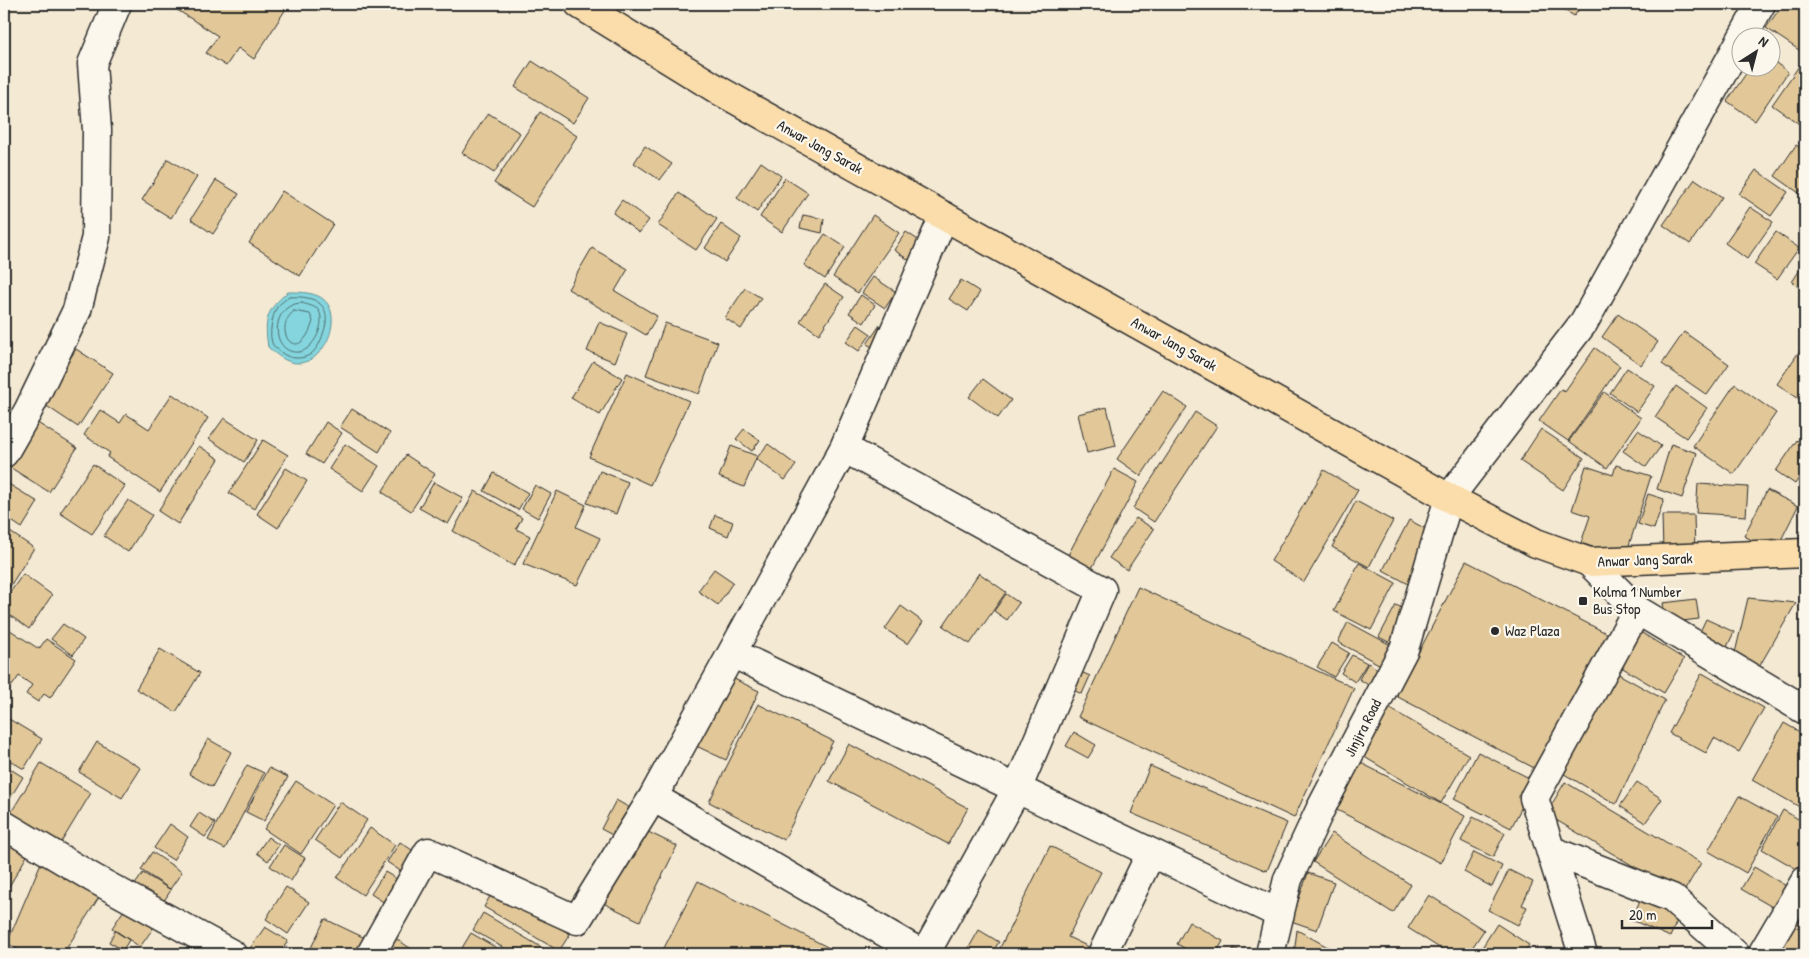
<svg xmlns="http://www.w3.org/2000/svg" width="1809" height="958" viewBox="0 0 1809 958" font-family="'Patrick Hand',sans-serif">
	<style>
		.water { fill: #84d5dd; stroke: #609196 }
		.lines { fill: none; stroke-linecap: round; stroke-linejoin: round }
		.shore { stroke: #4f6f72; stroke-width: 1 }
		.building { fill: #e2c898; stroke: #2b2b2b }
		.minor-casing { stroke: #2b2b2b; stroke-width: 31 }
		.major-casing { stroke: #2b2b2b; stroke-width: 31 }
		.minor { stroke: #fbf7ec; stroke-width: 28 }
		.major { stroke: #faddab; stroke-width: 28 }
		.poi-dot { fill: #2b2b2b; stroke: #fbf7ec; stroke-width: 2 }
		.labels { text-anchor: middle; stroke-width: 4.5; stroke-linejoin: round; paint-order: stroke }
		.street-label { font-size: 15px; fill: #2b2b2b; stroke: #fbf7ec }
		.poi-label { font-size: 15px; fill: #2b2b2b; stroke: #fbf7ec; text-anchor: start }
	</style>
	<rect width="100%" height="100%" fill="#f4e9d3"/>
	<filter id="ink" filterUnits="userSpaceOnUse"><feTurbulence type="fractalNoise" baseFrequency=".02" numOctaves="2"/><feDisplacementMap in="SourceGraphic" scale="10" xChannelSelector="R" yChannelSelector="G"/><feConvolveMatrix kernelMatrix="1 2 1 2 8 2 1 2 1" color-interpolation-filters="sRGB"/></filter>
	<g filter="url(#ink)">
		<!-- water -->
		<path class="water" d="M288,292C298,292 309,292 318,296C347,309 327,363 298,363C286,363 277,355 268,347C264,320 266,310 288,292Z"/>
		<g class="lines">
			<!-- shore -->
			<path class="shore" d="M289,297C316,295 334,305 323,334C321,341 317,349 311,354C303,360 289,359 282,353C280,351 275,348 273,345C268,336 272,316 277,307C280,303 285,300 289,297Z
				M302,303C307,305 316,306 319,311C326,323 314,350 299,352C270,355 269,303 302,303Z
				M294,311L310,314L313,321C299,369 270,330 294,311Z"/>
		</g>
		<!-- building -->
		<path class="building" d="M168,4H289L254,59L238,48L226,66L206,53L218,36Z
			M1556,4H1583L1574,16Z
			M1783,4H1805V54L1766,28Z
			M1772,60L1788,72L1755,121L1727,101L1750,68H1772Z
			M532,61L589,98L573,123L515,87Z
			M1799,66L1805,69V128L1772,105Z
			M540,112L577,136L532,207L494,183Z
			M488,113L520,133L494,173L462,153Z
			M1796,145L1805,151V184L1799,193L1775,176Z
			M645,146L672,164L660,180L634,163Z
			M168,159L197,177L171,218L142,200Z
			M761,162L781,176L757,212L737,198Z
			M1756,170L1788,192L1771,216L1739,194Z
			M785,178L808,193L782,232L760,217Z
			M1695,179L1722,197L1690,244L1663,225Z
			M216,180L239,194L213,234L191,219Z
			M282,191L333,224L300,276L249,243Z
			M679,193L717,219L696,250L658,225Z
			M622,200L649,220L639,233L613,213Z
			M1750,207L1773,222L1747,259L1725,243Z
			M803,215L824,219L822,233L800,228Z
			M873,215L899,233L858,293L833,277Z
			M721,224L741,238L725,262L705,248Z
			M906,232L938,253L925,271L894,250Z
			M1776,232L1799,248L1777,279L1754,264Z
			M825,234L845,247L825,279L804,265Z
			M592,248L628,269L615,291L657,316L646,335L568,289Z
			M1805,262V291L1792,282Z
			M873,277L896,292L885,308L862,293Z
			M961,280L980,292L968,311L949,299Z
			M825,284L844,297L819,334L800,321Z
			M745,288L761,298L741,329L725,318Z
			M861,295L875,305L864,323L849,313Z
			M1618,314L1658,342L1641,365L1602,337Z
			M599,322L627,334L615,362L587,351Z
			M665,323L718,342L699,394L646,375Z
			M858,325L871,334L859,351L846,342Z
			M880,325L892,334L880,352L867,344Z
			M1684,332L1729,364L1707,395L1662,364Z
			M1805,343V403L1777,384Z
			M1595,348L1620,366L1568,441L1539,421L1561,389L1565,391Z
			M76,349L113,373L78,427L42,403Z
			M593,361L622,378L600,415L571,398Z
			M1627,368L1655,386L1637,412L1610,393Z
			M627,373L689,401L650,485L589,457Z
			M983,379L1011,400L998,418L969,397Z
			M1735,384L1776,413L1734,474L1693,446Z
			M1676,386L1707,408L1686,438L1655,417Z
			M1163,391L1187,407L1141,476L1117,459Z
			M1604,392L1641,418L1607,468L1569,441Z
			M172,394L208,418L160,492L107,457L110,453L84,435L100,410L120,423L126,414L149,429Z
			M1107,407L1116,446L1087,453L1078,414Z
			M352,409L390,433L379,452L340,427Z
			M1195,412L1217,426L1154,522L1133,508Z
			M224,418L258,440L244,462L209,439Z
			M36,422L77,448L49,492L8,466Z
			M326,422L342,433L322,464L306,454Z
			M744,429L760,440L752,451L736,439Z
			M1541,429L1584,458L1563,490L1520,461Z
			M1638,430L1661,446L1646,467L1623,451Z
			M263,440L288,455L254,509L229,493Z
			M1797,440L1805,446V469L1795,484L1776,471Z
			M345,444L379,466L363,491L329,469Z
			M768,444L796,465L785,480L756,459Z
			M1671,444L1697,453L1682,498L1657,489Z
			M199,446L219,459L178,524L158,511Z
			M731,446L757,456L744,487L719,477Z
			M406,455L435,474L411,511L382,492Z
			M93,464L125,486L92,534L60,513Z
			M1616,465L1651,476L1625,558L1581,543L1590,516L1572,510L1586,466L1613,475Z
			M286,468L307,481L278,528L257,514Z
			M1114,469L1138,482L1092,568L1068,555Z
			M1324,470L1358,490L1304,582L1271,561Z
			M600,471L628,482L616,514L587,503Z
			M494,473L528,493L518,510L484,491Z
			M434,482L463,498L448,524L419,508Z
			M7,483L38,502L22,528L4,516V488Z
			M1698,484L1748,487L1746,516L1696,513Z
			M535,485L551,494L538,518L522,509Z
			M1767,490L1798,506L1775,552L1744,536Z
			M475,491L522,518L516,529L530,536L514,566L453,531Z
			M557,491L586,505L576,527L600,538L577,585L523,564Z
			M1648,494L1664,499L1654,529L1638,524Z
			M128,500L152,515L128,552L104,536Z
			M1356,501L1393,521L1369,567L1332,547Z
			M715,515L733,522L728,536L710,528Z
			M1662,515H1694L1695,551H1663Z
			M1136,518L1154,529L1127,570L1109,558Z
			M1409,520L1447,540L1421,591L1383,570Z
			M4,528L34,548L9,588L4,585Z
			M1466,561L1610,635L1540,771L1396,696Z
			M1359,563L1396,583L1371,630L1334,611Z
			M714,569L733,582L718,605L698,591Z
			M979,573L1006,592L970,644L943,626Z
			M23,574L52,595L29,629L4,611V601Z
			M1138,587L1354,688L1294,818L1078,717Z
			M1006,594L1019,603L1007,620L994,611Z
			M1748,598L1796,603L1759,667L1735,653Z
			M1696,599L1699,619L1666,623L1663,603Z
			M1396,605L1417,616L1400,648L1379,637Z
			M901,606L923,622L908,644L885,629Z
			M1706,619L1734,632L1725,651L1697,638Z
			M1348,622L1398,649L1388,669L1338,642Z
			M63,624L84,639L73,655L51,639Z
			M4,626L39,649L46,639L76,659L50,698L44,694L38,702L26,694L32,685L19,676L12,686L4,681Z
			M1634,628L1684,659L1664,693L1613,662Z
			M1332,643L1349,653L1334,677L1317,667Z
			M160,649L200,673L176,712L136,689Z
			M1352,655L1367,663L1355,682L1341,673Z
			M1368,663L1389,676L1379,692L1359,679Z
			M1074,669L1090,676L1082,694L1066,687Z
			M1613,671L1665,700L1616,804L1564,774Z
			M1702,673L1764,708L1739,752L1714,738L1706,753L1669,733Z
			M726,675L759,691L726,760L692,744Z
			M758,704L833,741L784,840L709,802Z
			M1384,705L1469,755L1441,803L1356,752Z
			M4,716L42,739L24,769L4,757Z
			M1784,723L1805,735V810L1752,780Z
			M1074,732L1096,745L1088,758L1066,746Z
			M208,739L231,752L212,787L189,774Z
			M97,742L141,768L122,798L79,772Z
			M849,744L968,808L948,844L829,781Z
			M1478,752L1535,781L1511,828L1454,799Z
			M1357,761L1465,816L1441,863L1333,808Z
			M41,763L91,793L59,846L9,816Z
			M4,765L23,777L4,808Z
			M247,765L264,773L225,849L208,840Z
			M1150,766L1287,823L1267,871L1131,813Z
			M269,768L288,777L264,821L246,812Z
			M296,781L333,805L301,854L264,829Z
			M1565,782L1701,863L1682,895L1546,814Z
			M1637,782L1662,799L1645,823L1620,806Z
			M1739,796L1777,817L1746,873L1708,851Z
			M616,800L637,812L622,840L601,829Z
			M340,802L367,820L342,858L315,840Z
			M1783,810L1805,823V865L1802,872L1762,849Z
			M199,813L215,823L205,837L190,827Z
			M1473,817L1505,833L1493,857L1461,841Z
			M170,824L188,837L173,860L154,848Z
			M638,827L677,846L640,921L601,902Z
			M370,828L395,845L363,895L337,878Z
			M4,833L31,849L4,895Z
			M1332,833L1411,885L1393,913L1313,862Z
			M268,837L279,845L268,861L257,853Z
			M400,842L415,852L402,872L387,862Z
			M284,845L305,858L291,881L270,866Z
			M1050,846L1101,872L1068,937L1089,947L1085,954H997Z
			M152,852L182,872L170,889L141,870Z
			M1474,852L1502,866L1492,887L1464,872Z
			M43,858L101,894L63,954H26L7,943Z
			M1754,867L1793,890L1781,912L1741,889Z
			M1509,870L1533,882L1522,905L1527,907L1518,925L1488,910Z
			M385,872L400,881L385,903L371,894Z
			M143,873L171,890L162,904L134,886Z
			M1308,873L1334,882L1317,930L1291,921Z
			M698,881L841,954H661Z
			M286,887L309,902L288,934L266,919Z
			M494,889L570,934L559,951L484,907Z
			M1429,895L1484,930L1468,954H1449L1408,928Z
			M1640,900L1679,916L1670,937L1632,920Z
			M128,904L156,924L140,947L112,928Z
			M483,913L553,954H514L473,930Z
			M325,919L367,939L359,954H308Z
			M1798,920L1805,924V954H1799L1783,946Z
			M1189,922L1223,941L1216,954H1195L1177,944Z
			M1497,924L1529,945L1523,954H1495L1483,946Z
			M265,927L288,941L279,954H246Z
			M979,930L999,942L991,954H972L967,951Z
			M1297,930L1335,951L1334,954H1294Z
			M115,931L129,940L123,950L109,942Z
			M471,933L507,954H472L462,948Z
			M392,936L416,952L415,954H379Z
			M115,947L126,954H111Z
			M1234,948L1245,954H1231Z"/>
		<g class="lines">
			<defs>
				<path id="minor" d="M844,448L1102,590L1017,789L925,954
					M4,453L28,411L77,310L96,237L97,130L92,64L117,4
					M1589,562L1637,610L1805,710
					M732,653L1280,914
					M653,797L922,954
					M4,825L93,878L232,954
					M1550,850L1672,898L1735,954
					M371,954L428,852L577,920L653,797L844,448L944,216
					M1102,954L1151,853
					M1270,954L1288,879L1320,810L1404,649L1449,498L1584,322L1761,4
					M1583,954L1534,798L1637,610
					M1762,954L1805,881"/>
				<path id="major" d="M579,4L720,91L1449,498L1536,543L1589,562L1805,553"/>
			</defs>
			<!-- minor casing -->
			<use href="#minor" class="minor-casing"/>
			<!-- major casing -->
			<use href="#major" class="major-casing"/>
			<!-- minor -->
			<use href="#minor" class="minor"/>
			<!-- major -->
			<use href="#major" class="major"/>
		</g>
	</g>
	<!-- markers -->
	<g class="poi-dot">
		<rect x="1578" y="596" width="10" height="10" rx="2.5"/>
		<circle cx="1495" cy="631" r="5"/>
	</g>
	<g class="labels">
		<!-- street labels -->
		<g class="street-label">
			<text transform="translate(820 147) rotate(29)" y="5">Anwar Jang Sarak</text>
			<text transform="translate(1174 344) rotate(29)" y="5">Anwar Jang Sarak</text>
			<text transform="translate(1645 560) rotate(-2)" y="5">Anwar Jang Sarak</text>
			<text transform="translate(1363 728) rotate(-63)" y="5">Jinjira Road</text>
		</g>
		<!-- poi labels -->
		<g class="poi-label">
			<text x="1593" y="597">Kolma 1 Number<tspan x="1593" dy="17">Bus Stop</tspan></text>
			<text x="1505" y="636">Waz Plaza</text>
		</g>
	</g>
	<!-- margin -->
	<rect width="1809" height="958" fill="none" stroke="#fbf7ec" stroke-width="20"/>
	<rect x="10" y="10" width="1789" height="938" fill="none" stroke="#2b2b2b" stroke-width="2" filter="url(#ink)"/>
	<!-- north arrow -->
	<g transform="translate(1756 52) rotate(36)"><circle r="24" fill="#fbf7ec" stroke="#a8a59f"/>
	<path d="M0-4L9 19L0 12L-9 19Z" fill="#2b2b2b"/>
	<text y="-8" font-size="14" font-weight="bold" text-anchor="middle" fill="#2b2b2b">N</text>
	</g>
	<!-- scale -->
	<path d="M1622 920v8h90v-8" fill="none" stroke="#2b2b2b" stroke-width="2.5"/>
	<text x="1629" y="920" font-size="15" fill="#2b2b2b" stroke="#fbf7ec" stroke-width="4" paint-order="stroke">20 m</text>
</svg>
